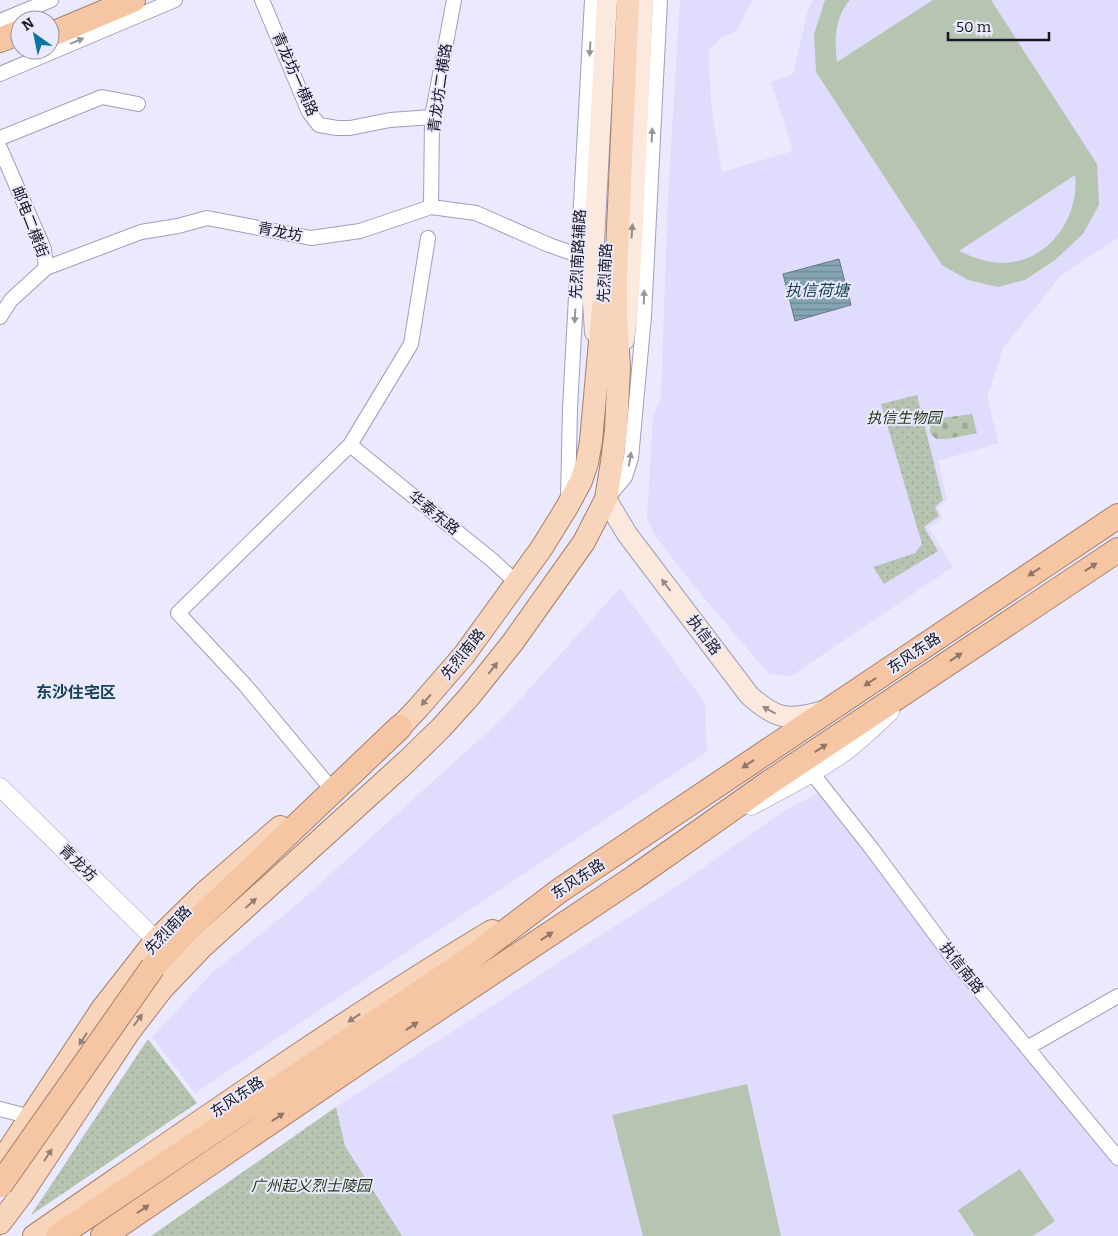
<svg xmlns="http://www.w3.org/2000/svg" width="1118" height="1236" viewBox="0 0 1118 1236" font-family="Bitter,'Noto Sans SC',serif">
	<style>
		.built { fill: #e0dcfd }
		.cemetery { fill: url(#cemetery-stones) }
		.park { fill: url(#park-dots) }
		.garden { fill: #b7c4b1; fill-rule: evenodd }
		.water { fill: url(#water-rules); stroke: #657a88 }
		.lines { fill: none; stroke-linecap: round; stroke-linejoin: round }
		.minor-casing { stroke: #a19dbd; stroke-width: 16 }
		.tertiary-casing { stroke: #a19dbd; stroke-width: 19 }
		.secondary-casing { stroke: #a19dbd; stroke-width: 22 }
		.primary-casing { stroke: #a67f67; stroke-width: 24 }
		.trunk-casing { stroke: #a67f67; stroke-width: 26 }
		.minor { stroke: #fff; stroke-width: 14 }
		.tertiary { stroke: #fff; stroke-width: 18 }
		.secondary { stroke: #fbe9dd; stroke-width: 20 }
		.primary { stroke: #f8d4bb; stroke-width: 22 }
		.trunk { stroke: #f6c6a4; stroke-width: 24 }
		.trunk-bridge-casing { stroke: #a67f67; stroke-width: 26; stroke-linecap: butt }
		.trunk-bridge { stroke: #f6c6a4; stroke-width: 24 }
		.oneway { fill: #97969b }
		.oneway2 { fill: #948a88 }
		.oneway3 { fill: #927769 }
		.oneway4 { fill: #937e76 }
		.labels { text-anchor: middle; stroke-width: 4; stroke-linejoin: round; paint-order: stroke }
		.street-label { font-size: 15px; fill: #171621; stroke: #ebe9fd }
		.park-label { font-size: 15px; font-style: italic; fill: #1e360e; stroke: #ebe9fd }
		.water-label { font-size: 16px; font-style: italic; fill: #113d4f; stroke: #ebe9fd }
		.neighbourhood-label { font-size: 16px; font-weight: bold; fill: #164156; stroke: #ebe9fd }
	</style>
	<defs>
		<pattern id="cemetery-stones" width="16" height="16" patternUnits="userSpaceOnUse" patternTransform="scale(1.25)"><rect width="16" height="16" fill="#b7c4b1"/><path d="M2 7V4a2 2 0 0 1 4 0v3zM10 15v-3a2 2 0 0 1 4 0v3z" fill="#9da898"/></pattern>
		<pattern id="park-dots" width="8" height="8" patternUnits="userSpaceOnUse" patternTransform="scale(1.25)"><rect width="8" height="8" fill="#b7c4b1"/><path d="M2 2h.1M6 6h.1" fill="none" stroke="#9da898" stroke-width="1.8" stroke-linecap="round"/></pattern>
		<pattern id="water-rules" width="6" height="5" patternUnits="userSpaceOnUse" patternTransform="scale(1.25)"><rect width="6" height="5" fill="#86a5b4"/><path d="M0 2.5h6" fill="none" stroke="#6d8592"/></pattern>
	</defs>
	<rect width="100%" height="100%" fill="#ebe9fd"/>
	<!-- built -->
	<path class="built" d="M680,0H752L737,31L722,37L708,51L712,111L722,172L793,151L771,82L793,74L808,9L813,0H1118V238L1061,275L1003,348L987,398L999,443L938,461L947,500L938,508L942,518L929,528L953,567L791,676L769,674L694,586L654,534L647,518L653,416L661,398L668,195Z
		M620,588L705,703L707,752L195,1093L152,1037L212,973L293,908L503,718Z
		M819,793L1118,1165V1236H402L344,1146L336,1107L686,880L785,810Z"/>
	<!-- cemetery -->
	<path class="cemetery" d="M972,414L977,433L947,439H936L930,433V424L935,420L942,418Z"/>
	<!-- park -->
	<path class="park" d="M917,395L943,500L935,507L939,516L924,527L938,551L884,584L873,567L915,553L922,544L881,404Z
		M148,1039L197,1103L31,1215Z
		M336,1107L345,1146L402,1236H151Z"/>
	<!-- garden -->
	<path class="garden" d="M825,0H850C835,16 834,41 837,62L933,0H991L1097,164L1099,205L1083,234L1055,260L1025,280L998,287L968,280L942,265L816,72L814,34ZM1075,175C1080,219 1047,264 1000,263C985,262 972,257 959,251Z
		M747,1084L781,1236H643L612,1115Z
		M1020,1169L1055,1221L1033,1236H975L958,1210Z"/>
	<!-- water -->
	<path class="water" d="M839,259L851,305L795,321L783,274Z"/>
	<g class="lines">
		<defs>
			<path id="minor" d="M262,0L309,112L319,125L337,128H350L390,120L432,117
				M0,21L51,0
				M0,74L175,0
				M0,138L102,97L138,104
				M0,148L44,249L46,268
				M431,207L432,117L454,0
				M0,317L11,300L46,268L141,232L178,226L207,218L311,238L360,231L431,207L476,213L549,245L578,255
				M350,445L492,560L517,583
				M608,497L625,477L631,458L644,316L660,0
				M568,499L570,408L592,0
				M812,773L872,849L953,958L1118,1158
				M329,786L245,685L178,613L350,445L411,344L428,238
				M1027,1048L1118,996
				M0,1109L31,1117"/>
			<path id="tertiary" d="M0,787L156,940
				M751,806C785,788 819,771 850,748C864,737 877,724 890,712"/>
			<path id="secondary" d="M595,332L593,302V260L607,0
				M624,340L628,308L633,224L643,0
				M606,499L627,534L749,695C776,720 789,721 823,711"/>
			<path id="primary" d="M386,740L400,727L418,708L464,655L541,549L567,507L581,481L587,463L591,441L603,308
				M0,1163L102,1009L156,940L204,893L280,827
				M0,1223L22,1194L129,1032L162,989L203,946L406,762L441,728L469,697L513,642L584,542L606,499L612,462L616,430L619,367L616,318V275L628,0
				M34,1236C185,1132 334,1026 492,931"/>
			<path id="trunk" d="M50,35L133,0
				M0,40L20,32
				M153,967L188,929L400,727
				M58,1236L467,961L559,891L1118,516
				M103,1236L394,1038L635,877L770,782L1118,550"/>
		</defs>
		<!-- minor casing -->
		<use href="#minor" class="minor-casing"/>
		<!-- tertiary casing -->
		<use href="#tertiary" class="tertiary-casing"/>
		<!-- secondary casing -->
		<use href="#secondary" class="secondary-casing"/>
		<!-- primary casing -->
		<use href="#primary" class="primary-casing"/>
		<!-- trunk casing -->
		<use href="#trunk" class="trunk-casing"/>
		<!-- minor -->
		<use href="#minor" class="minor"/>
		<!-- tertiary -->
		<use href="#tertiary" class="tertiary"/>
		<!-- secondary -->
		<use href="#secondary" class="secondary"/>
		<!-- primary -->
		<use href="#primary" class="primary"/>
		<!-- trunk -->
		<use href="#trunk" class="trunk"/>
		<defs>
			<path id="trunk-bridge" d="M0,1185L153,967"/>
		</defs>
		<!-- trunk-bridge casing -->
		<use href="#trunk-bridge" class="trunk-bridge-casing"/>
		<!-- trunk-bridge -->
		<use href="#trunk-bridge" class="trunk-bridge"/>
	</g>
	<!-- one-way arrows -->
	<defs><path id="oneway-solid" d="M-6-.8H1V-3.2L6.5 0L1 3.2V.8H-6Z" transform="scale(1.25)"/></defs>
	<g class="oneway">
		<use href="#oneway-solid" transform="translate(77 41) rotate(-23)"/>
		<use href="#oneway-solid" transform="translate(590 49) rotate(93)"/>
		<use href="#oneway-solid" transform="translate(652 135) rotate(-87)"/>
		<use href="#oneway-solid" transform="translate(644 297) rotate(-88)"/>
		<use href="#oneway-solid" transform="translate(575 316) rotate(93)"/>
		<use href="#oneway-solid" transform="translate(630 459) rotate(-81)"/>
	</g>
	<g class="oneway2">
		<use href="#oneway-solid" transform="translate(632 231) rotate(-86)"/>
		<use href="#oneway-solid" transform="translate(666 585) rotate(-127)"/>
		<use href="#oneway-solid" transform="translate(769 710) rotate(-151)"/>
	</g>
	<g class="oneway3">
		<use href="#oneway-solid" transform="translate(1091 567) rotate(-34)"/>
		<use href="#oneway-solid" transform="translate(1034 572) rotate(146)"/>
		<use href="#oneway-solid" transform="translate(956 657) rotate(-34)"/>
		<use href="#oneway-solid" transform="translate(870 682) rotate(146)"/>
		<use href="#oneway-solid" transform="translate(821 748) rotate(-34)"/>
		<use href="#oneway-solid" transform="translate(748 764) rotate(146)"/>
		<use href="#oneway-solid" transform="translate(547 936) rotate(-34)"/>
		<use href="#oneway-solid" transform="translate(412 1026) rotate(-33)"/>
		<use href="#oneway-solid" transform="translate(278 1117) rotate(-34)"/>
		<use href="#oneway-solid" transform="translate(143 1209) rotate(-34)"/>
	</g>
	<g class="oneway4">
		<use href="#oneway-solid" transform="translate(493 668) rotate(-51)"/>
		<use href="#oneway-solid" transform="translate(426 700) rotate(131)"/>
		<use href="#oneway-solid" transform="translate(251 903) rotate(-42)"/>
		<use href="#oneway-solid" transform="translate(354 1018) rotate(147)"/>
		<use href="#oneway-solid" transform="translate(138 1020) rotate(-53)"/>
		<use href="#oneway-solid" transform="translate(83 1039) rotate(123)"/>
		<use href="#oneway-solid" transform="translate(48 1155) rotate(-57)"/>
	</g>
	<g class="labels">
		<!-- street labels -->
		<g class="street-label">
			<text transform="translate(295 74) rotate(66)" y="5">青龙坊一横路</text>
			<text transform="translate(440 88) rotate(-82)" y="5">青龙坊二横路</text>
			<text transform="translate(30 222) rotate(69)" y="5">邮电二横街</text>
			<text transform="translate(280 232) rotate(11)" y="5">青龙坊</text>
			<text transform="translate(578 254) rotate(-87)" y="5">先烈南路辅路</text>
			<text transform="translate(605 273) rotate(-87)" y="5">先烈南路</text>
			<text transform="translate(434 513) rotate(39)" y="5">华泰东路</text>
			<text transform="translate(704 635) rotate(53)" y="5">执信路</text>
			<text transform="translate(914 653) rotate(-34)" y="5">东风东路</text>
			<text transform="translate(463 654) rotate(-51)" y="5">先烈南路</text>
			<text transform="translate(78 863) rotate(44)" y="5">青龙坊</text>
			<text transform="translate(578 879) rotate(-33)" y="5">东风东路</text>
			<text transform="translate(168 930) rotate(-47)" y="5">先烈南路</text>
			<text transform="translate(962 968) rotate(52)" y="5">执信南路</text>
			<text transform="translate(237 1097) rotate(-34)" y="5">东风东路</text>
		</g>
		<!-- park labels -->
		<g class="park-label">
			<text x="904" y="423">执信生物园</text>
			<text x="311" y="1191">广州起义烈士陵园</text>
		</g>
		<!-- water labels -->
		<g class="water-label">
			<text x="817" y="296">执信荷塘</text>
		</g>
		<!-- neighbourhood labels -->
		<g class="neighbourhood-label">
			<text x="76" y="698">东沙住宅区</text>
		</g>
	</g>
	<!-- north arrow -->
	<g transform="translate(35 35) rotate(327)"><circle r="24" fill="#ebe9fd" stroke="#9695a5"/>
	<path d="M0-4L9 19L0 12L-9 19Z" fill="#0a75a0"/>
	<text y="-8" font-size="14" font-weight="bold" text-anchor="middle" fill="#171621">N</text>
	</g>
	<!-- scale -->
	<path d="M948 32v8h101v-8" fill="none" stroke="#171621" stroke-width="2.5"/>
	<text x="956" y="32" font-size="15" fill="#171621" stroke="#ebe9fd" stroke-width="4" paint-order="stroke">50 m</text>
</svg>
